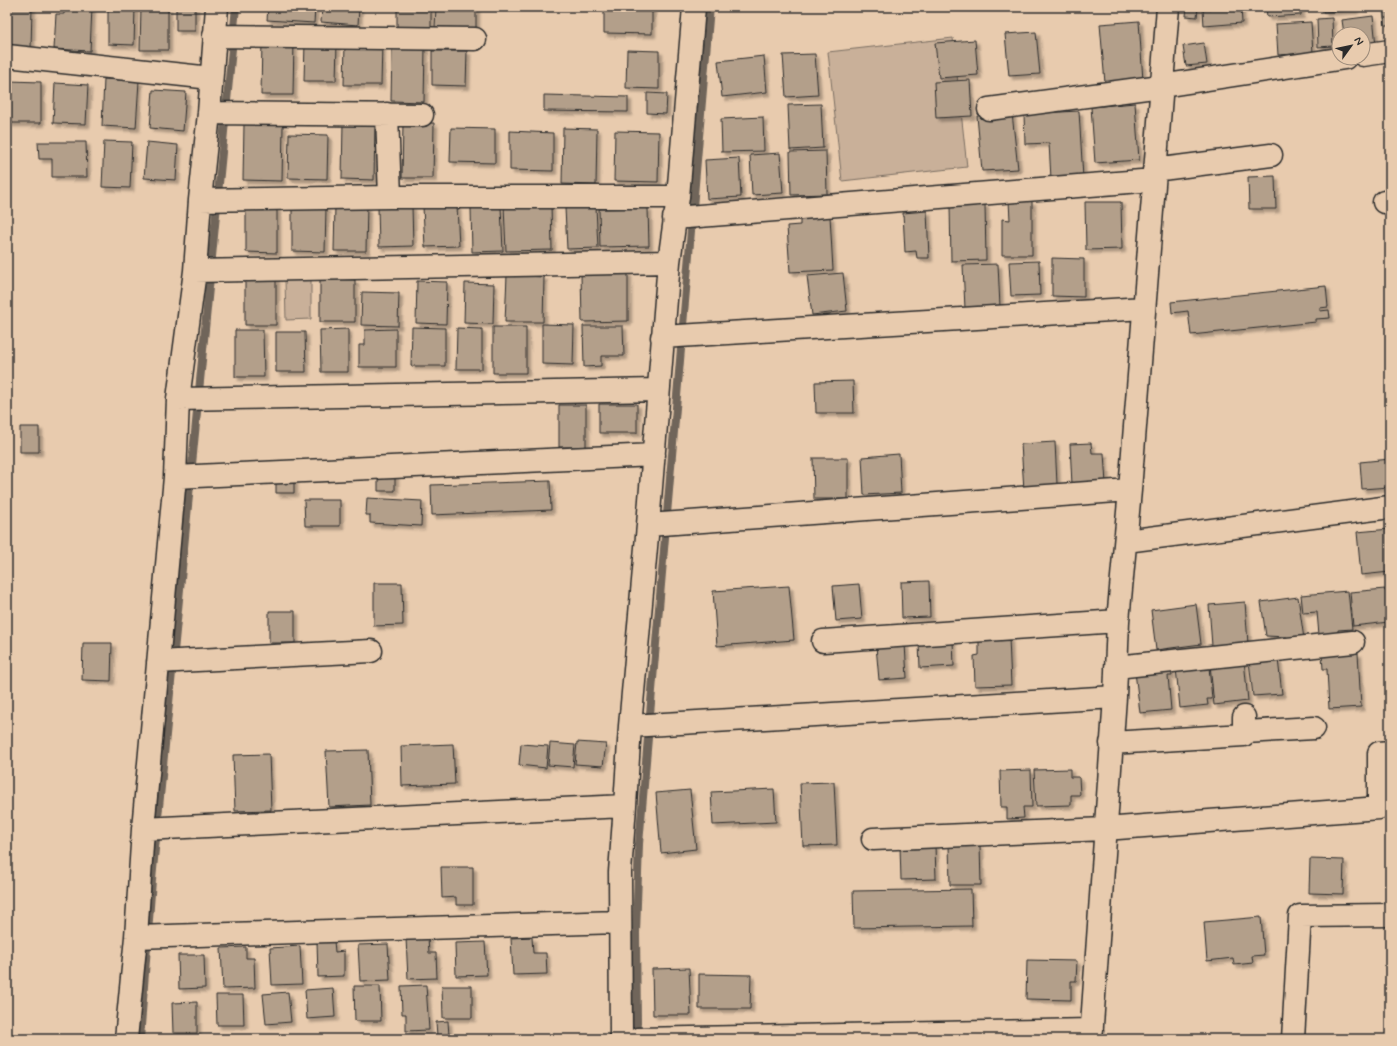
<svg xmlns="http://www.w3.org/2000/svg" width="1397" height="1046" viewBox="0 0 1397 1046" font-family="Mynerve,sans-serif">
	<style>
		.green { fill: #c9b099; stroke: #7a6e62 }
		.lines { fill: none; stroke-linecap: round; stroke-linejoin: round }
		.stream { stroke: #6f655a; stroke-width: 8 }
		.building { fill: #b39f8a; stroke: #2b2b2b; filter: url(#shadow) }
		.minor-casing { stroke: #2b2b2b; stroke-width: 25 }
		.minor { stroke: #e8cbae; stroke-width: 22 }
	</style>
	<defs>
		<filter id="shadow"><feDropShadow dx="3.5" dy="3.5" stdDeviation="1" flood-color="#0004"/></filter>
	</defs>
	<rect width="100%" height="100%" fill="#e8cbae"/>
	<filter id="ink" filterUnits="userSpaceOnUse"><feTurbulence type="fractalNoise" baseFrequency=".025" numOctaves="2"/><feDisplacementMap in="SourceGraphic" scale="8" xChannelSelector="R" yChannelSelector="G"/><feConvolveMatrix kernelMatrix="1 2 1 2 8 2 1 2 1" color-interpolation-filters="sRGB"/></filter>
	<g filter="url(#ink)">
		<!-- green -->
		<path class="green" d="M953,38L967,167L842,181L828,52Z
			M285,280H311V319L286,320Z"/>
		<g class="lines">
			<!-- stream -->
			<path class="stream" d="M140,1039L152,880L236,7
				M636,1039L637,1022L636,933L639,844L710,7"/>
		</g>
		<!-- building -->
		<path class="building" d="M7,7H32L31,49L7,48Z
			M64,7H92L90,51L54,49L56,14H64Z
			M108,7H135L134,45L108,44Z
			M141,7H168V50H140Z
			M176,7H195V31H176Z
			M268,7H315L314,23L267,20Z
			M322,7H359L358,25L321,22Z
			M397,7H431V28L397,27Z
			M436,7H476V28L435,27Z
			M604,7H652V34L604,33Z
			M1187,7H1198L1197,17L1186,16Z
			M1214,7H1241L1242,23L1204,26L1203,10L1214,9Z
			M1266,7H1301V15L1267,17Z
			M1323,7H1355V10L1323,12Z
			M1383,11H1390V25H1385Z
			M1373,16L1376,46L1363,48V34H1344L1342,20Z
			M1332,18L1333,46L1318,47L1317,19Z
			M1139,21L1143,81L1105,83L1100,24Z
			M1311,22L1313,53L1278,55L1276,24Z
			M1036,32L1040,74L1009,76L1005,34Z
			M262,39L294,40L293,95H261Z
			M975,40L978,75L939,78L935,43Z
			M305,42L337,43L336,81H304Z
			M345,43H382L381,85H344Z
			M1204,43L1207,64L1186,66L1183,46Z
			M392,46L425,47L424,102L391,101Z
			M627,50L659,51V89L626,88Z
			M432,51H467L466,86L432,85Z
			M815,54L818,95L786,97L783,55Z
			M764,56L767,92L722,97L718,61Z
			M104,79L139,81L136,128L102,126Z
			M970,80L972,116L936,118L934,82Z
			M9,81L41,82V123H9Z
			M55,83L88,85L86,124L53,123Z
			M153,90L186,92L183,131L150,128Z
			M647,93L667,94L666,114L647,113Z
			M544,95L628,97V112L544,111Z
			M1135,103L1139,160L1095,163L1091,107Z
			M821,104L823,148L790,150L788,105Z
			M1079,111L1083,178L1051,179L1049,143L1025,144L1024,114Z
			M1012,113L1018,169L982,171L977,116Z
			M763,117L764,151L722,152L721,119Z
			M343,122H375L374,180L342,179Z
			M403,123H434L433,178H402Z
			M244,124L283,125L282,181L243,180Z
			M451,128L495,129V163L450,162Z
			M563,128L597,129L596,185L562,184Z
			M510,131L553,133V171L510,170Z
			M615,131L659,132L658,182L614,181Z
			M289,134L328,135L327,179L288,178Z
			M104,141L132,142L130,188L102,187Z
			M38,142H86L87,177H52V159H39Z
			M147,142L178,145L176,180L144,178Z
			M826,151L827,194L791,195L790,152Z
			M780,153L783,193L752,195L750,155Z
			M739,158L741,197L707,199L705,160Z
			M1275,176L1276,209H1249L1248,177Z
			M1009,201H1032V255H1002V219L1010,220Z
			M1085,202H1121L1122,249L1086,250Z
			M551,204L552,250L506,251L504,206Z
			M985,204L986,260L951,261L950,205Z
			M335,205H367L366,251H334Z
			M412,206L413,246L379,247L378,207Z
			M457,206L459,246L425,247L423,207Z
			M246,207L277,208V253L246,252Z
			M501,207L503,251L472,252L471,208Z
			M596,207L598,248L567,249L565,208Z
			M292,208H326L325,252L292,251Z
			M648,208L649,246L600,247L599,209Z
			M927,211L929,258H917L916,251L905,252L903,213Z
			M830,216L833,270L790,272L787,226L800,225V218Z
			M1052,258L1084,259V297L1052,296Z
			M1039,261L1040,295L1011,296L1009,262Z
			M998,264L1000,307L965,309L963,265Z
			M628,273V321L582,322L581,274Z
			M843,273L847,311L812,315L807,276Z
			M507,275L544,277L543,322H505Z
			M245,276L276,277V325H245Z
			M320,279L355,280V322H320Z
			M417,281L447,282L446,324L416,323Z
			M465,283L494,284L493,324L464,323Z
			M1326,286L1328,307L1320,308V311L1329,310L1330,318L1316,319V322L1191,335L1188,311L1172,313L1171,302Z
			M362,292L399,293L398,326L361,325Z
			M542,324L574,325L573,365L542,364Z
			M583,326H623L624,356H601V366L584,367Z
			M412,327L445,328V366H411Z
			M493,327H526V373H493Z
			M457,328L482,329V369H456Z
			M348,329V372H321L320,330Z
			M396,329V367H359V345H365V330Z
			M235,330H263L264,377H235Z
			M276,332H305L306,372H276Z
			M853,381L854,413H816L815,382Z
			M599,404H637V433H599Z
			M559,405H586V447H559Z
			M20,427H39V452H20Z
			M1055,442L1057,484L1044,485V489L1024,490L1021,444Z
			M1091,443L1092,453H1104L1106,484L1072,485L1070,444Z
			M899,454L901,493L864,495L862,457Z
			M813,458H848V499H814Z
			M1390,459V487L1362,489L1360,462Z
			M276,475H294V493H276Z
			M378,475H395V491H378Z
			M550,481L551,510L432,515L431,485Z
			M367,498L422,501L421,526L370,523V515H366Z
			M304,500H340V526H305Z
			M1390,529V572L1361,575L1357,532Z
			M929,581L930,617L902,618L901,582Z
			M374,583H402L403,625L374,626Z
			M859,584L862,619L836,621L833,586Z
			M789,586L794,640L717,646L713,591Z
			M1385,589V591L1390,590L1389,622L1353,626L1350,592Z
			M1348,591L1352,629L1338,630V634L1319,635L1317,612L1303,613L1301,595Z
			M1298,597L1304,639L1288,641L1287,637L1266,636L1261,602Z
			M1245,602L1248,644L1212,646L1209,605Z
			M1196,604L1201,644L1156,650L1151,610Z
			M269,611H295V643H269Z
			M1009,638L1011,685L975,686L974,656L979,655V639Z
			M953,641L954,666L920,668L919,643Z
			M83,643H112L111,681L82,680Z
			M905,644L907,678L879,680L876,646Z
			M1358,653L1361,707L1329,709L1327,669H1323L1322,655Z
			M1278,659L1282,694L1253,696L1249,661Z
			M1244,660L1248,701L1214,705L1210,664Z
			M1209,667L1212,699H1207L1208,705L1180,708L1176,668Z
			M1171,668L1172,676H1168L1171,710L1140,713L1135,672Z
			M577,742L606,744L603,766L575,764Z
			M550,743L575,745L573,767L548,765Z
			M453,744L455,784L402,786L401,746Z
			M521,744L548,746L546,768L519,765Z
			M368,750L370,805L329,807L326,751Z
			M269,754L271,810L235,811L233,755Z
			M1070,769V777H1079L1080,795H1071V805L1036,806L1034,770Z
			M1031,770L1032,807H1023L1024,818L1007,819V807H1001L1000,771Z
			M834,782L837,845L803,846L800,783Z
			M774,789L776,822L713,825L711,792Z
			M690,790L696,849L661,853L656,793Z
			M935,845L936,879L901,880L900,846Z
			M949,845H980L981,885H950Z
			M1310,859L1344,860L1343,894L1309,893Z
			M441,867H473V905H456V897L442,898Z
			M971,889L972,926L854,928L853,891Z
			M1261,917L1264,955L1252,956L1253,963L1234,965L1233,958L1207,961L1204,922Z
			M428,937L429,953H436L437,978L408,979L406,938Z
			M532,937L533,953H546L547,974L513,975L511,938Z
			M317,941H334L335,952L344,951V976L318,977Z
			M485,942L487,975L456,976L455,943Z
			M388,944L390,980L360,981L358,945Z
			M300,946L302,984L272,985L270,948Z
			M246,947V958H254L255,988L223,989L221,948Z
			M178,955H204L205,988L179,989Z
			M1027,960L1077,961L1076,981H1071V1000L1026,999Z
			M689,968L691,1015H653L652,969Z
			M699,974L751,975L750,1009H699Z
			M426,985L429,1030L406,1031V1014H402L401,986Z
			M354,986H380L381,1021H355Z
			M442,986H472V1018H443Z
			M333,988L335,1017L307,1019L305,990Z
			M288,992L291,1022L266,1024L263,994Z
			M216,995H243L244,1025H217Z
			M197,1002V1033H173L172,1003Z
			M448,1021L449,1036H437L436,1022Z
			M1308,1036L1337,1039H1308Z
			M1342,1037L1361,1038V1039H1342Z"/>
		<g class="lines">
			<defs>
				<path id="minor" d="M214,36L475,39
					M1363,55L1390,51
					M7,56L211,78
					M989,109L1161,86L1345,58
					M209,113L422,115
					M387,114L390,197
					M1154,170L1271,155
					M200,200L390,197H678
					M1384,202L1390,201
					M674,218L1154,180
					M195,271L669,262
					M662,337L1144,308
					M178,399L658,390
					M175,477L654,455
					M648,525L1130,490
					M1126,541L1390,507
					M823,641L1118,621
					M158,662L371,651
					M1116,667L1353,642
					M630,726L1115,697
					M1245,732L1314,728
					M1111,743L1244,735V717
					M143,829L625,806
					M873,839L1105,829L1379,808V753L1390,752
					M136,937L619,922
					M126,1039L136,937L143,829L175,477L178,399L195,271L200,200L209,113L217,7
					M621,1039L620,872L625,806L630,726L648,525L669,262L678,197L694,7
					M638,1039L1092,1030
					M1091,1039L1115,697L1118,621L1130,490L1168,7
					M1293,1039L1300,916L1390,915"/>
			</defs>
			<!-- minor casing -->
			<use href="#minor" class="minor-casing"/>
			<!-- minor -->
			<use href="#minor" class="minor"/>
		</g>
	</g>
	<!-- margin -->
	<rect width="1397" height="1046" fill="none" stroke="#e8cbae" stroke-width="24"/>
	<rect x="12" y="12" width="1373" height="1022" fill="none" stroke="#2b2b2b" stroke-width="1.5" filter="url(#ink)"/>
	<!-- north arrow -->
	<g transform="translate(1351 46) rotate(57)"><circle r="19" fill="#e8cbae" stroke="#9c8b7a"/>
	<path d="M0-3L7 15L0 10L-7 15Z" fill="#2b2b2b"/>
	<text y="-6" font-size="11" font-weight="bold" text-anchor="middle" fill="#2b2b2b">N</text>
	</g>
</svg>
